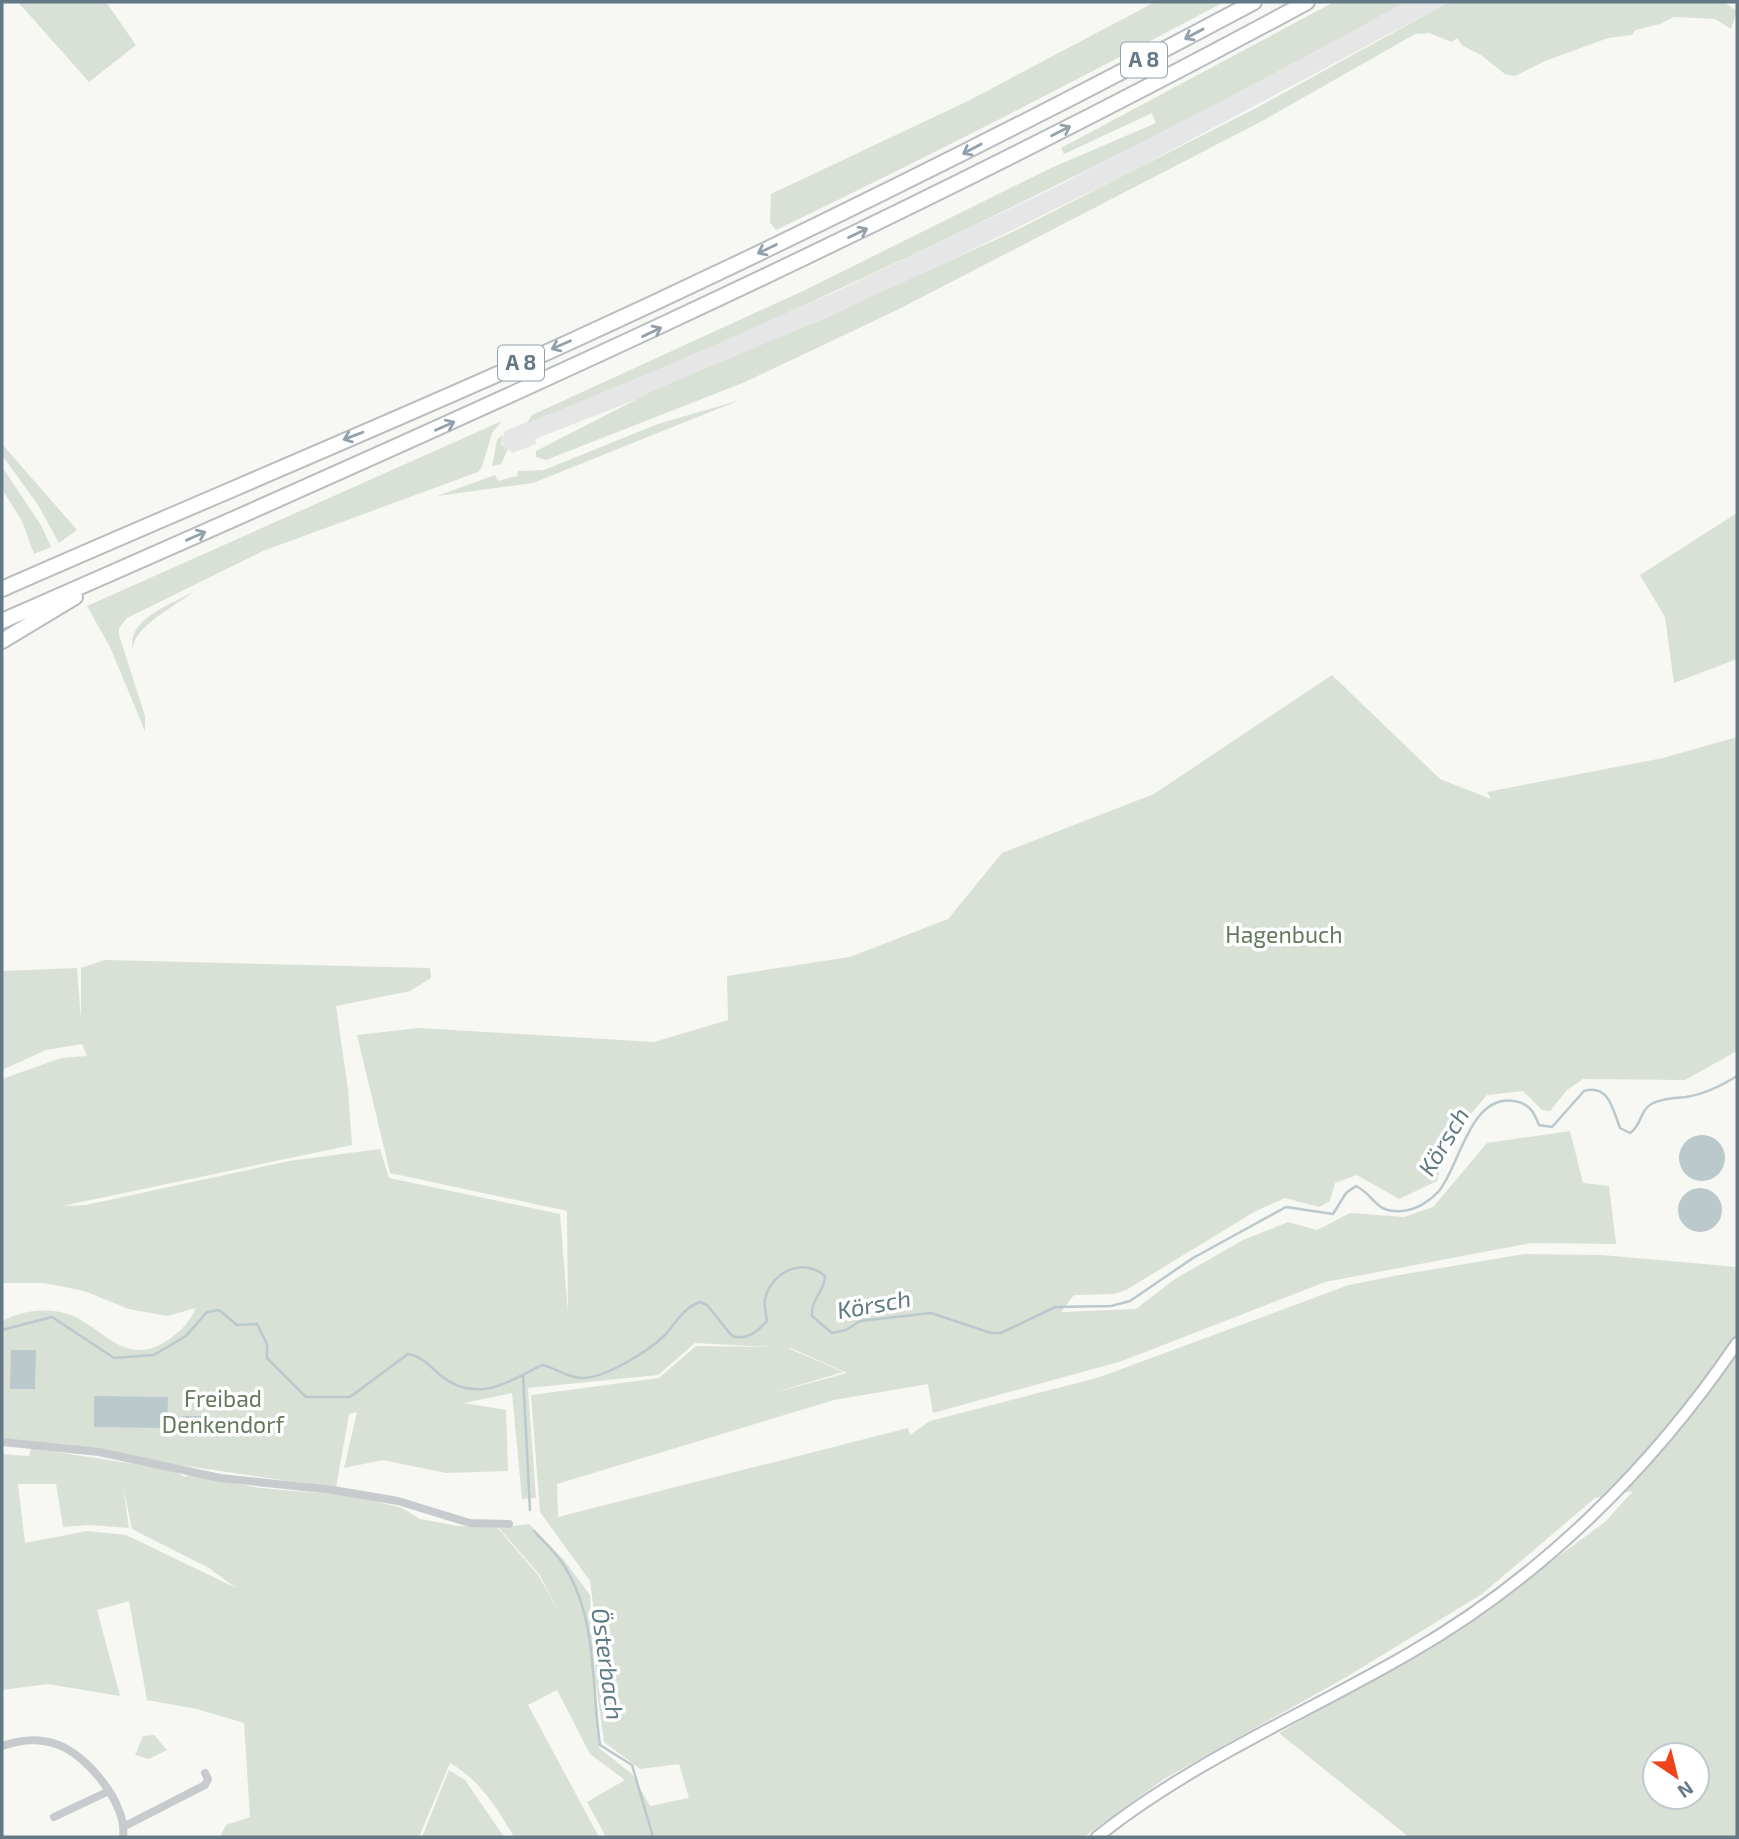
<svg xmlns="http://www.w3.org/2000/svg" width="1739" height="1839" viewBox="0 0 1739 1839" font-family="'Exo 2',sans-serif">
	<style>
		.built { fill: #e5e6e5 }
		.green { fill: #d9e0d5; fill-rule: evenodd }
		.water { fill: #bbc8cc }
		.lines { fill: none; stroke-linecap: round; stroke-linejoin: round }
		.stream { stroke: #bbc8cc; stroke-width: 2.5 }
		.secondary-casing { stroke: #b7bdc1; stroke-width: 14 }
		.motorway-casing { stroke: #b9bdc0; stroke-width: 18 }
		.minor { stroke: #c7cbce; stroke-width: 8 }
		.secondary { stroke: #fff; stroke-width: 10 }
		.motorway { stroke: #fff; stroke-width: 14 }
		.oneway { stroke: #92a1ab }
		.labels { text-anchor: middle; stroke-width: 7; stroke-linejoin: round; paint-order: stroke }
		.shield { fill: #fff; stroke: #92a1ab; stroke-width: 2 }
		.shield-label { font-size: 21px; font-weight: bold; fill: #647987 }
		.park-label { font-size: 23px; fill: #66795f; stroke: #fff }
		.water-label { font-size: 24px; font-style: italic; fill: #607b83; stroke: #fff }
	</style>
	<rect width="100%" height="100%" fill="#f7f7f4"/>
	<!-- built -->
	<path class="built" d="M1405,2H1449L1123,176L889,290L658,391L535,439L536,444L512,453L501,442L505,431L833,293L1056,187Z"/>
	<!-- green -->
	<path class="green" d="M18,2H106L136,45L89,82Z
		M1155,2H1224C1076,81 927,157 776,230L770,222L771,194L968,101Z
		M1334,2H1405C1118,161 818,307 527,423L532,415L803,291L1051,168L1156,123L1152,113L1064,154L1061,148Z
		M1449,2H1724L1737,11L1731,29L1715,19L1674,17L1660,24L1635,30L1632,35L1608,38L1545,61L1515,76L1505,74L1481,55L1463,46L1457,38L1452,42L1429,33L1415,34L1264,120L899,309L745,382L546,460L536,457V451L657,389L821,320L1021,228L1260,106Z
		M740,400L533,483L437,496L495,475L498,481L517,476L518,471L544,470L658,424Z
		M502,421L492,433L482,467L478,472L263,551L127,618L119,628V635L145,716V731L110,647L87,606Z
		M502,435L501,444L508,449L501,464L492,466L497,440Z
		M2,444L77,530L59,543L38,505L2,455Z
		M2,467L41,525L51,547L34,554L22,521L2,489Z
		M1737,513V659L1674,683L1665,617L1640,575Z
		M195,591C178,604 131,628 133,650C125,619 173,604 195,591Z
		M1332,675L1440,779L1491,799L1487,792L1663,758L1737,737V1051L1685,1080L1583,1079L1567,1090L1550,1111L1542,1110L1523,1091L1487,1095L1446,1143L1437,1181L1399,1199L1357,1175L1335,1183L1330,1201L1319,1207L1285,1198L1254,1212L1126,1290L1114,1294L1074,1295L1061,1312L1136,1309L1175,1279L1243,1240L1288,1222L1317,1230L1350,1213L1404,1217L1433,1207L1487,1143L1570,1131L1583,1183L1609,1186L1616,1244L1531,1243L1325,1282L1122,1361L933,1413L928,1384L834,1400L557,1484L558,1517L908,1428L910,1435L930,1421L1097,1378L1349,1285L1394,1276L1524,1254L1602,1255L1737,1267V1837H1409L1279,1733L1462,1627L1605,1522L1633,1491L1595,1498L1482,1594L1348,1676L1164,1779L1084,1837H606L587,1802L625,1780L590,1754L557,1690L528,1705L599,1837H514C497,1808 480,1780 450,1763L419,1837H220L226,1825L250,1817L244,1723L197,1709L147,1700L129,1601L97,1610L120,1696L48,1684L2,1690V1454L29,1456L31,1448L172,1470L185,1477L190,1475L260,1488L355,1496L402,1508L420,1519L458,1526L497,1527L538,1575L559,1612L539,1574L499,1528L529,1524L564,1560L590,1595L599,1748L632,1774L650,1806L689,1798L679,1764L640,1769L604,1742L595,1677L596,1626L590,1581L540,1512L531,1395L659,1378L696,1346L771,1347L695,1343L658,1375L528,1388L536,1498L522,1499L512,1393L464,1403L506,1410L508,1471L446,1473L383,1460L344,1468L357,1412L349,1414L336,1488L2,1439V1321C20,1312 39,1308 60,1312C98,1318 122,1372 168,1340C182,1330 188,1324 196,1308L167,1316L129,1309L84,1291L44,1283H2V1079L61,1058L87,1056L82,1044L46,1050L2,1070V971L77,968L81,1021V968L105,960L430,968L431,978L410,991L336,1006L348,1089L352,1145L62,1206L86,1205L289,1161L380,1149L389,1178L560,1214L568,1313L567,1211L390,1173L357,1035L419,1028L654,1042L728,1020L727,976L850,957L948,919L1002,853L1154,794ZM788,1348H791L847,1373L769,1394L843,1372ZM18,1484H56L63,1527L90,1525L129,1528L123,1486L132,1529L209,1568L236,1588L126,1535L87,1531L25,1543ZM1655,1755H1697V1797H1655Z
		M154,1735L167,1750L149,1759L135,1755L143,1736Z
		M449,1770L465,1780L504,1837H422Z"/>
	<!-- water -->
	<path class="water" d="M1679 1158a23 23 0 1 1 46 0a23 23 0 1 1-46 0Z
		M1678 1210a22 22 0 1 1 44 0a22 22 0 1 1-44 0Z
		M11,1350H36L35,1389H10Z
		M94,1396L168,1397L167,1428L94,1427Z
		M183,1416H204L203,1436H182Z"/>
	<g class="lines">
		<!-- stream -->
		<path class="stream" d="M2,1330L52,1317L114,1358L154,1355L186,1336L207,1312L219,1310L237,1325L257,1324L267,1344V1358L306,1397H350L408,1354C421,1356 430,1366 440,1375C475,1404 507,1383 542,1365C556,1368 568,1378 583,1378C605,1378 649,1351 665,1335C676,1323 683,1308 700,1302L707,1305L732,1336C747,1341 758,1331 767,1321C766,1314 764,1305 765,1299C772,1271 803,1257 825,1276C825,1292 811,1297 812,1316L832,1333L846,1330L860,1321L931,1313L991,1333H1001L1055,1307L1111,1306L1130,1301L1193,1258L1286,1207L1333,1214L1346,1193L1356,1186C1376,1196 1374,1213 1402,1211C1416,1210 1430,1201 1439,1191C1460,1165 1470,1094 1514,1101C1529,1103 1534,1112 1539,1125L1552,1127L1584,1091C1609,1084 1613,1110 1620,1128L1630,1133C1642,1126 1639,1110 1653,1103C1664,1098 1674,1098 1686,1097C1705,1094 1721,1086 1737,1076
			M523,1375L530,1510
			M534,1531C544,1542 555,1552 563,1564C598,1617 591,1685 600,1745L632,1765L653,1837"/>
		<defs>
			<path id="secondary" d="M1097,1837C1192,1761 1305,1714 1410,1653C1542,1577 1652,1468 1737,1343"/>
			<path id="motorway" d="M2,589C188,507 377,429 563,345C797,238 1027,123 1254,2
				M2,621C443,428 883,232 1307,2
				M2,641L75,597"/>
		</defs>
		<!-- secondary casing -->
		<use href="#secondary" class="secondary-casing"/>
		<!-- motorway casing -->
		<use href="#motorway" class="motorway-casing"/>
		<!-- minor -->
		<path class="minor" d="M2,1442L99,1452L220,1478L333,1490L398,1501L470,1523L509,1524
			M2,1746C19,1740 39,1738 56,1744C87,1754 128,1805 123,1837
			M54,1817L109,1791
			M125,1826L205,1785L208,1779L205,1773"/>
		<!-- secondary -->
		<use href="#secondary" class="secondary"/>
		<!-- motorway -->
		<use href="#motorway" class="motorway"/>
	</g>
	<!-- one-way arrows -->
	<defs><path id="oneway-shaft" d="M-6 0H5M1.5-3L5.5 0L1.5 3" fill="none" stroke-width="1.6" stroke-linecap="round" stroke-linejoin="round" transform="scale(1.75)"/></defs>
	<g class="oneway">
		<use href="#oneway-shaft" transform="translate(1194 34) rotate(152)"/>
		<use href="#oneway-shaft" transform="translate(1061 131) rotate(-27)"/>
		<use href="#oneway-shaft" transform="translate(972 149) rotate(152)"/>
		<use href="#oneway-shaft" transform="translate(858 233) rotate(-26)"/>
		<use href="#oneway-shaft" transform="translate(767 249) rotate(154)"/>
		<use href="#oneway-shaft" transform="translate(652 332) rotate(-26)"/>
		<use href="#oneway-shaft" transform="translate(561 345) rotate(156)"/>
		<use href="#oneway-shaft" transform="translate(445 426) rotate(-24)"/>
		<use href="#oneway-shaft" transform="translate(353 436) rotate(159)"/>
		<use href="#oneway-shaft" transform="translate(196 536) rotate(-24)"/>
	</g>
	<g class="labels">
		<!-- shield labels -->
		<g class="shield">
			<rect x="1121" y="42.5" width="46" height="35" rx="5"/>
			<rect x="498" y="345.5" width="46" height="35" rx="5"/>
		</g>
		<g class="shield-label">
			<text x="1144" y="67">A 8</text>
			<text x="521" y="370">A 8</text>
		</g>
		<!-- park labels -->
		<g class="park-label">
			<text x="1284" y="943">Hagenbuch</text>
			<text x="223" y="1407">Freibad<tspan x="223" dy="26">Denkendorf</tspan></text>
		</g>
		<!-- water labels -->
		<g class="water-label">
			<text transform="translate(1444 1142) rotate(-59)" y="8">Körsch</text>
			<text transform="translate(874 1305) rotate(-10)" y="8">Körsch</text>
			<text transform="translate(607 1664) rotate(82)" y="8">Österbach</text>
		</g>
	</g>
	<!-- border -->
	<rect width="1739" height="1839" fill="none" stroke="#647987" stroke-width="7"/>
	<!-- north arrow -->
	<g transform="translate(1676 1776) rotate(145)"><circle r="33" fill="#ffffff" stroke="#c1c9cf" stroke-width="2"/>
	<path d="M0-5L12 26L0 18L-12 26Z" fill="#ef431c"/>
	<text y="-10" font-size="19" font-weight="bold" text-anchor="middle" fill="#647987">N</text>
	</g>
</svg>
